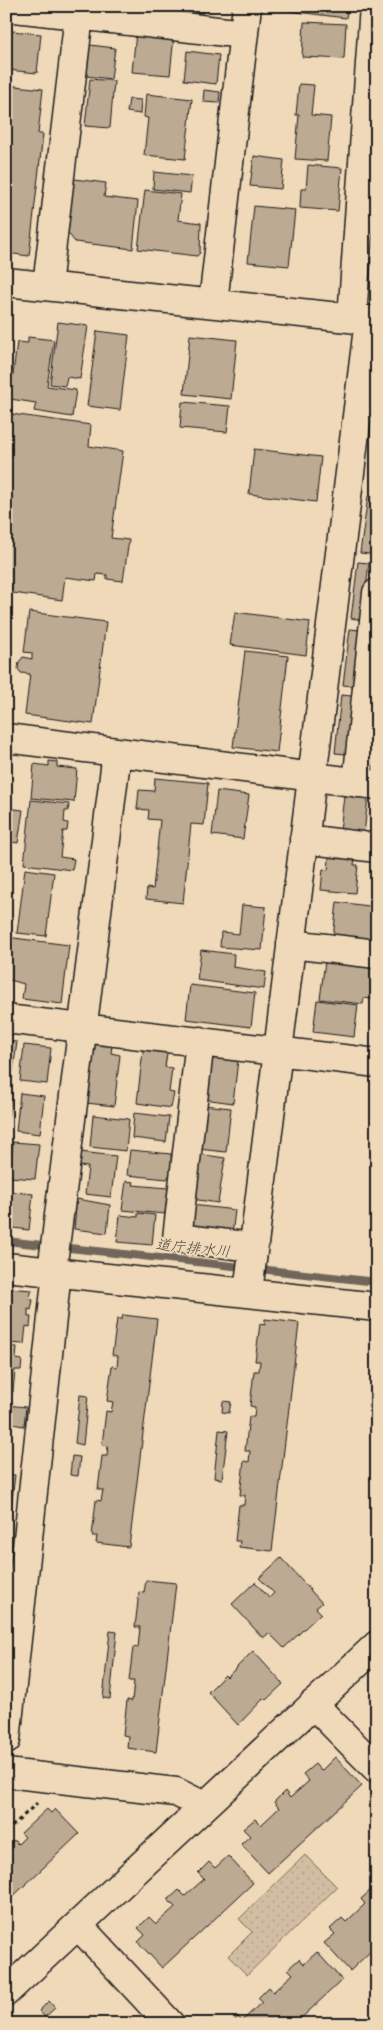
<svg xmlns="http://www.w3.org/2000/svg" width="383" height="2030" viewBox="0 0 383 2030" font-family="'Architects Daughter','Klee One',sans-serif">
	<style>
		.grass { fill: url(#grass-dots); stroke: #766c5f }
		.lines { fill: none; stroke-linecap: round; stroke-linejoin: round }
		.stream { stroke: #6f665a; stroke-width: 8 }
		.building { fill: #bcaa92; stroke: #1c1c1c }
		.minor-casing { stroke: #1c1c1c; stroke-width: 31 }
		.path { stroke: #1c1c1c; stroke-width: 3; stroke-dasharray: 4 4; stroke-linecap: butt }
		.minor { stroke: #f0d9b9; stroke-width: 28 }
		.labels { text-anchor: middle; stroke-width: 4; stroke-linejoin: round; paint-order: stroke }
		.water-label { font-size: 15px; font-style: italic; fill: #4d4740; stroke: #f0d9b9 }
	</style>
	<defs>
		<pattern id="grass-dots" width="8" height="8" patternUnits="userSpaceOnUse" patternTransform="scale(1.25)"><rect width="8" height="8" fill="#d1bda2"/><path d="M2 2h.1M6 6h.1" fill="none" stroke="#b3a28b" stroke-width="1.8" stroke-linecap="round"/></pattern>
	</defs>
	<rect width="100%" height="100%" fill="#f0d9b9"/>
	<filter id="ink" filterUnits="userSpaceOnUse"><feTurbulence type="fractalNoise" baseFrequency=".02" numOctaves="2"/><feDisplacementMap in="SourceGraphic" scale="10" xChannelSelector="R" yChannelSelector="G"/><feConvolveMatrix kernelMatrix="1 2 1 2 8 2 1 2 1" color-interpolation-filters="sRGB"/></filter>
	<g filter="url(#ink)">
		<!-- grass -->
		<path class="grass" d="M305,1855L337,1887L247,1975L228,1956L252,1932L239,1919Z"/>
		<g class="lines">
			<!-- stream -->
			<path class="stream" d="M6,1241L377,1282"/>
		</g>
		<!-- building -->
		<path class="building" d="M188,6H204L203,13L188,11Z
			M272,6H348L346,18L272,9Z
			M304,22L346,24L344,59L302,57Z
			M12,31L41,34L37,73L8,70Z
			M136,32L174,36L170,75L132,72Z
			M90,45L115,48L111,79L86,76Z
			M187,51L219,55L216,84L184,80Z
			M90,79L114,81L110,128L85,126Z
			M299,84L314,85L311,115L331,117L327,161L295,159L299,115H296Z
			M6,85L43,89L38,134H43L29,256L6,253Z
			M204,90L220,92L219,103L203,102Z
			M146,94L192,99L185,159L144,155L148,118L144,117Z
			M129,99L141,100L140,114L127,112Z
			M254,156L284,160L281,189L250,186Z
			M308,165L342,168L338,211L300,208L301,189H306Z
			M154,172L192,176L190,193L153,189Z
			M74,179L106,183L104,197L138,201L133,249L75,242L68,233Z
			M145,190L181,194L178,220L201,223L200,253L197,256L138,249Z
			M254,206L295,210L289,266L248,262Z
			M58,322L88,326L80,379L67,377L65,386L50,384Z
			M97,331L129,335L120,410L87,406Z
			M190,335L237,340L231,399L184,394Z
			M28,337L54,340L47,386L76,390L72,417L34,411L36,403L10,399L17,342L28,343Z
			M182,402L230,406L227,432L180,428Z
			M11,414L91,425L89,446L123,451L111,538L129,540L123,581L107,579V575L97,574L96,581L65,577L62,600L6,592V445Z
			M254,449L321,457L316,502L249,494Z
			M368,496L377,497L370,554L360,553Z
			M358,562L369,563L362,620L351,618Z
			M29,612L106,622L93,724L25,715L30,674L21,673L18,669L19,662L23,657L32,659V653L24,652Z
			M235,612L310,622L306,655L230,645Z
			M350,629L360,630L353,686L343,685Z
			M245,651L288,656L277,752L233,747Z
			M341,695L352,696L346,754L335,753Z
			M49,761L57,762V767L77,769L74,802L31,798L34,764L49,766Z
			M155,778L208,783L204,825L191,824L183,903L146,899L147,888L153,889L160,820L148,819L149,810L137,809L139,790L154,791Z
			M217,791L249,795L243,839L212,835Z
			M344,795L368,797L364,834L340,832Z
			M31,800L69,804L68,811H65L64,822L68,823L67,831H63L60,857L74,859L72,870L24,864Z
			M375,807H377V832L372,831Z
			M6,808L23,810L18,843L6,841Z
			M330,847L356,850L354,865H358L355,893L321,890L323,869L328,870Z
			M25,869L54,873L46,936L17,933Z
			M337,902L377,907V942L333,938Z
			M242,905L266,907L262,950L220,947L221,932L239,934Z
			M6,937L69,945L62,1004L22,999L24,984L6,979Z
			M201,950L234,954L233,967L266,972L264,989L197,980Z
			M325,961L377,967V1000L364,998L363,1004L320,999Z
			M190,985L255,993L251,1027L186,1019Z
			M317,1000L358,1005L354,1037L313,1032Z
			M6,1041L17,1042L12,1078H6Z
			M94,1043L112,1046L111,1053L120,1055L114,1106L86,1103Z
			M24,1045L51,1048L47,1084L20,1081Z
			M143,1050L167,1053L165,1067L172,1068L169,1092L174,1093L171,1108L137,1103Z
			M209,1057L238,1060L233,1103L204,1099Z
			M6,1091H12L7,1127H6Z
			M20,1093L44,1096L40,1134L16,1131Z
			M203,1105L231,1108L226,1152L198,1149Z
			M134,1113L169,1117L166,1142L132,1138Z
			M93,1115L129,1119L126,1151L90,1147Z
			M13,1142L39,1144L35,1179L9,1177Z
			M130,1150L171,1154L172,1171L167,1179L127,1175Z
			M80,1152L116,1156L111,1197L85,1194L88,1167L78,1166Z
			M198,1154L225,1158L218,1203L192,1199Z
			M126,1181L134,1182L133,1185L168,1188L165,1214L122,1210Z
			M7,1191L33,1194L29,1230L6,1227Z
			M77,1199L110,1205L107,1233L74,1229Z
			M192,1205L235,1210L232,1236L189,1230Z
			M377,1207V1246L372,1245Z
			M138,1213L155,1215L152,1245L117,1242L120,1215L138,1217Z
			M6,1288L32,1290L29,1299L33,1300L31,1310L28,1309V1317H31L30,1327L26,1326L24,1344L6,1343Z
			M123,1315L157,1319L129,1547L96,1543L97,1536H92L96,1500L101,1501L103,1490H98L102,1456H107L108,1446L102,1445L106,1411L111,1412L113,1402L107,1401L112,1366L117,1367L118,1356L112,1355L117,1319H122Z
			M265,1319L299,1323L272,1551L239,1547L240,1541H235L239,1505H244L245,1495H240L244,1461L249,1462L250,1451H245L249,1417H254L255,1407L250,1406L254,1371H259L260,1361H255L260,1324L265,1325Z
			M6,1346L17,1347L16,1359L22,1360L21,1370H15L13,1392L6,1391Z
			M80,1395L88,1396L83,1445L75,1443Z
			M223,1401L231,1402L229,1413L222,1412Z
			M6,1405L26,1407L24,1426L12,1424L10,1440H6Z
			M219,1430L228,1431L222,1479L214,1478Z
			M72,1456L80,1457L78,1476L70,1475Z
			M6,1474L15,1475L10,1517L6,1516Z
			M281,1558L322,1603L316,1608L321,1613L284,1648L269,1633L263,1638L232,1604L255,1582L269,1598L274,1593L259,1578Z
			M146,1580L176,1583L156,1752L127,1748L128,1736L123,1735L127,1700L132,1701L134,1681H129L133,1647L138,1648L140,1627H135L139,1592L144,1593Z
			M110,1631L117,1632L110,1699L103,1698Z
			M253,1651L283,1684L266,1700L264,1698L238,1725L208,1692L225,1675L227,1677Z
			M335,1757L362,1786L268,1873L241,1844L250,1836L243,1829L255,1819L261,1825L279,1808L274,1802L285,1791L290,1798L309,1781L303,1774L315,1764L321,1771Z
			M47,1809L51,1813L55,1809L79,1834L6,1903V1848L14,1840L18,1844L25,1837L21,1833Z
			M228,1856L253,1883L162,1968L138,1942L145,1935L138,1928L149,1917L156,1924L175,1907L168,1900L179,1890L185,1896L204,1879L198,1873L209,1862L215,1868Z
			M372,1889L377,1894V1945L350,1971L324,1943L335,1934L330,1929L342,1918L346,1922L365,1904L361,1899Z
			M317,1952L342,1980L295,2024H231L238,2016L242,2021L262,2002L258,1998L269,1987L273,1992L293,1974L288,1969L299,1959L304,1964Z
			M49,2001L55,2008L45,2017L39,2011Z"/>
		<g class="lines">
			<defs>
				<path id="minor" d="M6,7L244,34
					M6,282L377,321
					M47,286L79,15
					M213,303L247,6
					M352,318L374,6
					M6,738L377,785
					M357,783L377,593
					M304,839L377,848
					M291,944L377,954
					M6,1019L377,1063
					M200,1041L177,1238L253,1247
					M6,1267L377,1307
					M52,1271L117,752
					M248,1292L369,320
					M313,1704L377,1769
					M6,1740L57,1272
					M6,1773L176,1792L204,1806
					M78,1925L170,2024
					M6,1992L377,1645"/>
			</defs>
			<!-- minor casing -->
			<use href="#minor" class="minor-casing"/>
			<!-- path -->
			<path class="path" d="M6,1832L37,1803"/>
			<!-- minor -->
			<use href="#minor" class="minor"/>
		</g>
	</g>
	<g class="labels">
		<!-- water labels -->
		<g class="water-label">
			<text transform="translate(193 1248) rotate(6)" y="5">道庁排水川</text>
		</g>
	</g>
	<!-- margin -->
	<rect width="383" height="2030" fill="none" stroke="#f0d9b9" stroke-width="25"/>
	<rect x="12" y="12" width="358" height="2005" fill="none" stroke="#1c1c1c" stroke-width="2" filter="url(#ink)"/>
</svg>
